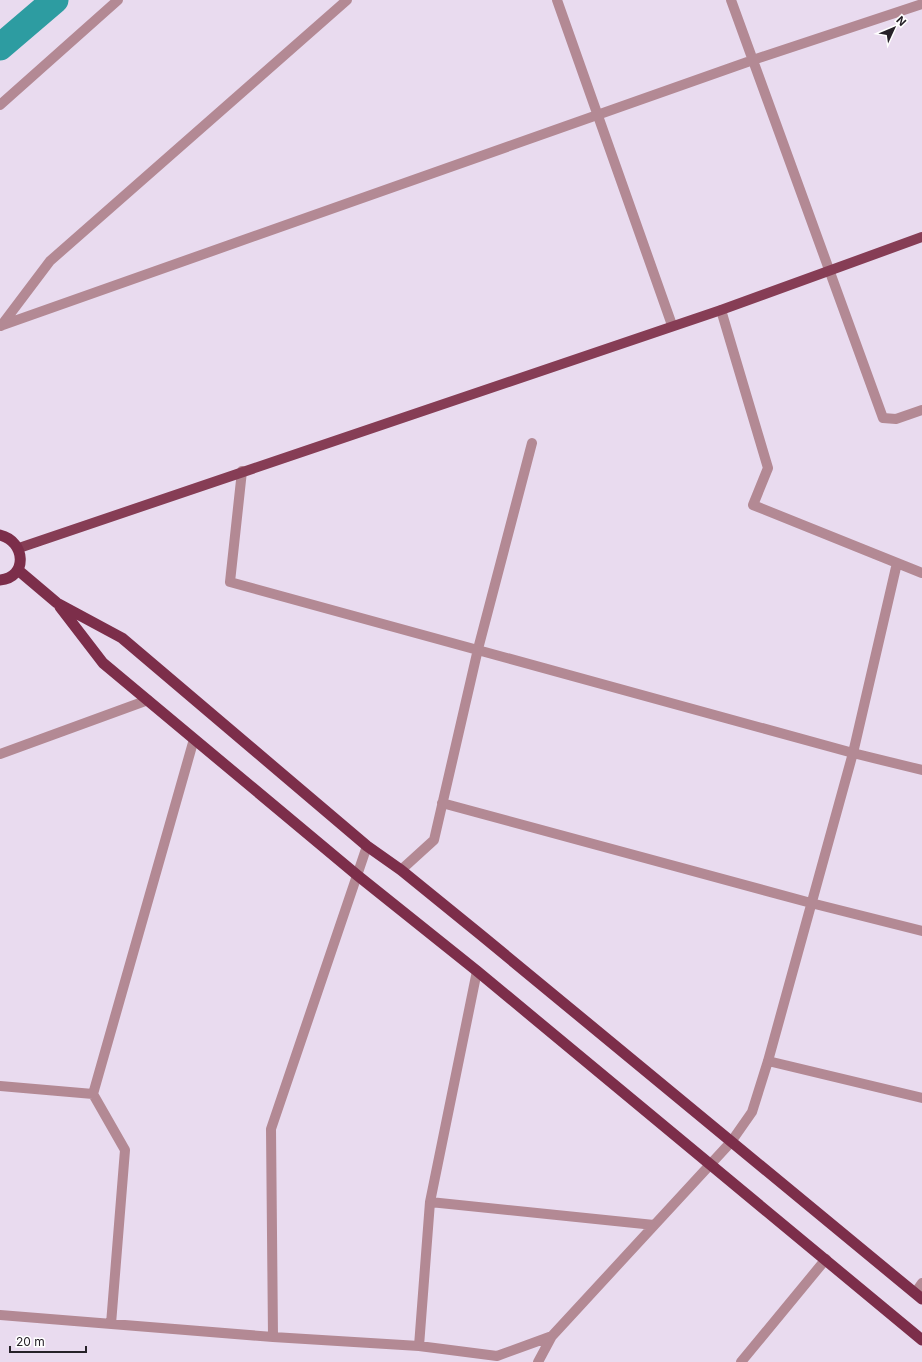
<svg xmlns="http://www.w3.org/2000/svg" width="922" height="1362" viewBox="0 0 922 1362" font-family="Inter,sans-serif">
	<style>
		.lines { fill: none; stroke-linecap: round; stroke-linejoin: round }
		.canal { stroke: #2d9ca1; stroke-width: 27 }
		.minor { stroke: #b38994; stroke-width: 10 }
		.primary { stroke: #863d55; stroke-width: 10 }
		.trunk { stroke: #7c2e4a; stroke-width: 11 }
	</style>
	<rect width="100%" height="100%" fill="#e9dbef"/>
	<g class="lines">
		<!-- canal -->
		<path class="canal" d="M0,47L55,0"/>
		<!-- minor -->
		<path class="minor" d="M557,0L672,325
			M731,0L883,418L896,419L922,410
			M0,105L118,0
			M721,310L768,468L753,505L922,573
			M0,326L753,60L922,4
			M1,326L50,261L347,0
			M242,471L230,582L853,753L922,770
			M0,754L148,700
			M442,803L811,903L922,931
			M401,870L434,840L478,649L532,443
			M768,1061L922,1098
			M0,1086L93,1094L125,1150L111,1324
			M93,1094L194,739
			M430,1202L654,1225
			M915,1293L922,1283
			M0,1315L273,1337L419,1346L497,1356L552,1336
			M273,1337L271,1129L367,846
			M419,1346L430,1202L477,971
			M538,1362L552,1336L731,1142L752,1112L768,1061L853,753L897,563
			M741,1362L826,1259"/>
		<!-- primary -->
		<path class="primary" d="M19,548L721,310L922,237"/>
		<!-- trunk -->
		<path class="trunk" d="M0,535C26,541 28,578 0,580
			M18,570L57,603L122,638L367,846L401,870L481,935L922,1299
			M60,607L103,663L357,875L477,971L922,1340"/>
	</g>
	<!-- north arrow -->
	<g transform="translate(894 28) rotate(46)" stroke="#ffffff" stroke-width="3" paint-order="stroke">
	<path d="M0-3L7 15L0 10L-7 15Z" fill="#262128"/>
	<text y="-6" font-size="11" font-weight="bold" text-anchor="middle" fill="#262128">N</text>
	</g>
	<!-- scale -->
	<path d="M10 1346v6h76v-6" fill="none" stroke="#262128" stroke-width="2"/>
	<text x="16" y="1346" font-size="12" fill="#262128" stroke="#ffffff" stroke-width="3" paint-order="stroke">20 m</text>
</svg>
